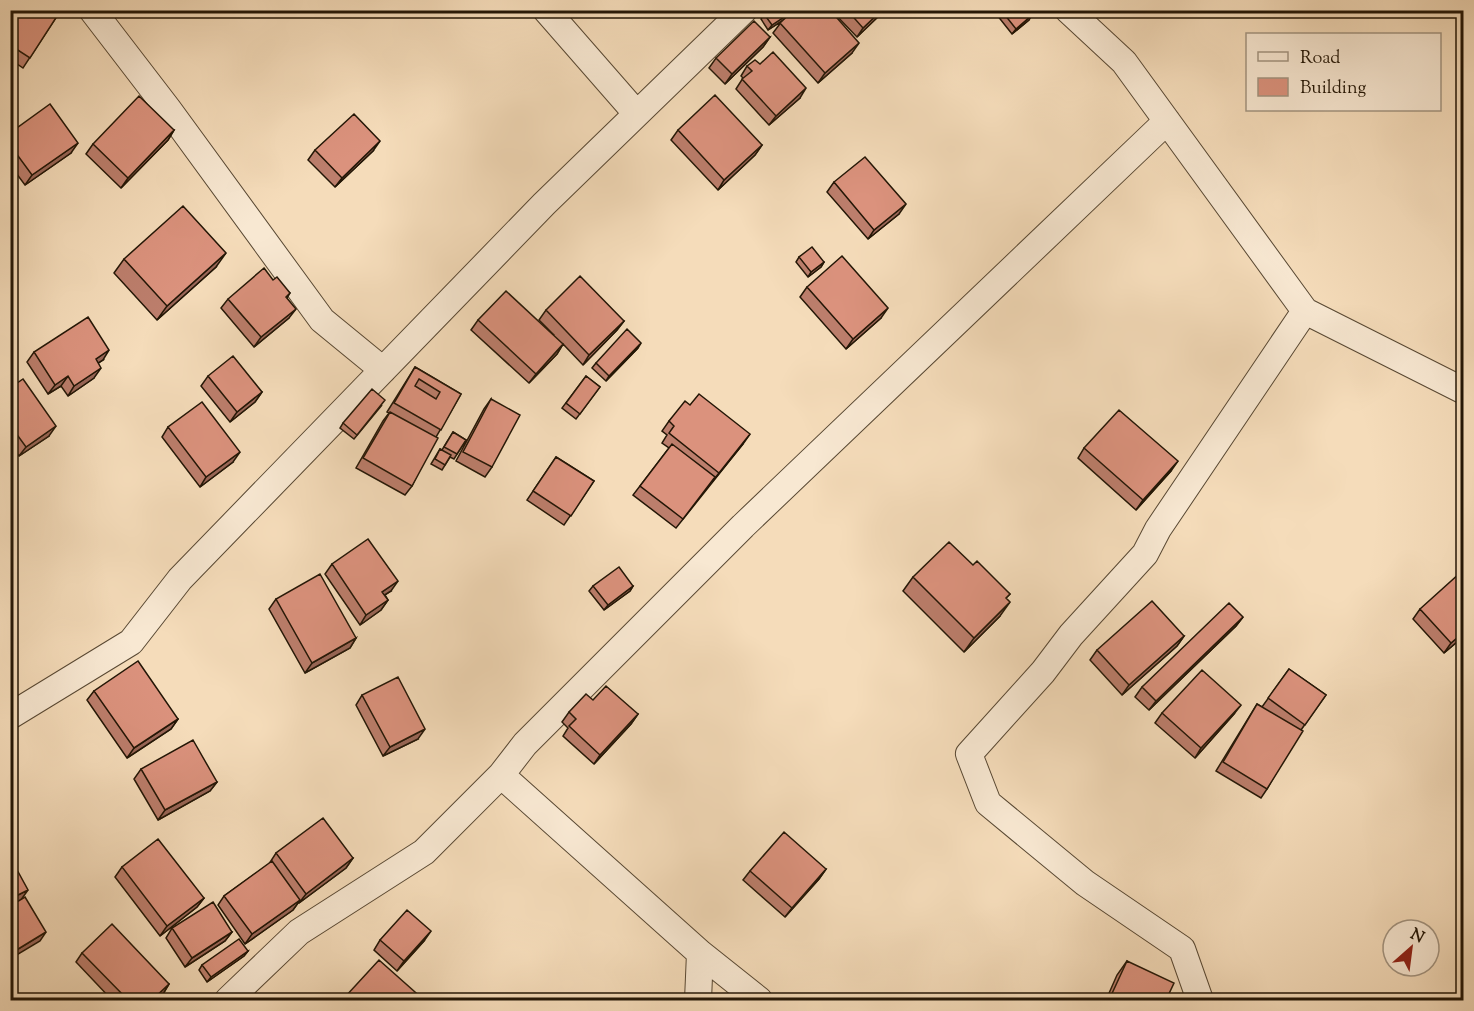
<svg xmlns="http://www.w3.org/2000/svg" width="1474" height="1011" viewBox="0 0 1474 1011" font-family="'Sorts Mill Goudy',serif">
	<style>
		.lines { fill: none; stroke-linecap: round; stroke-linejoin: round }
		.street-casing { stroke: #584833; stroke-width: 28 }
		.street { stroke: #f8e8d2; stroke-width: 26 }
		.wall { fill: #bc7e6c; stroke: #231606; stroke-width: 1.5 }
		.shaded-wall { fill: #996658; stroke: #231606; stroke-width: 1.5 }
		.building { fill: #db927d; stroke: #231606; stroke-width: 1.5; fill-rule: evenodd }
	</style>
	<rect width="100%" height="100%" fill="#f5dcba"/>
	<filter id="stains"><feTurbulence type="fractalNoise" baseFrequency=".00333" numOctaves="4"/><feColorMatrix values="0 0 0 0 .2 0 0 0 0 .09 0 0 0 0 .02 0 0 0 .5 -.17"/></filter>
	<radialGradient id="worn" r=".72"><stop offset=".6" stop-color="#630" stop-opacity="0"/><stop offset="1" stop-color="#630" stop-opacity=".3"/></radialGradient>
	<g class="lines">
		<defs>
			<path id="street" d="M92,10L168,109L322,320L383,370
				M546,10L636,113
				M1068,10L1124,62L1305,311L1464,391
				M10,716L131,642L180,579L544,204L744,10
				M501,775L700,953L759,1000
				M228,1000L299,932L424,852L501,775L525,744L743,526L1167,121
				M698,1000L700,953
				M1200,1000L1182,949L1085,883L988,803L969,754L1043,672L1071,635L1145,554L1158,529L1305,311"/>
		</defs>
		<!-- street casing -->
		<use href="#street" class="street-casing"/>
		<!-- street -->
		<use href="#street" class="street"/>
	</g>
	<!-- wall -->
	<path class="wall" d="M11,10H61L23,68L10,59Z
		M831,10H885L857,37Z
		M993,10H1029V20L1012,34Z
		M790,13L852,53L818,83L773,33L782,21L768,30L761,19L764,14Z
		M770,37L763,47L725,84L709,68L716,58Z
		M760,64L800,98L769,125L736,89L743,78L741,76L747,66Z
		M174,130L168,140L121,188L86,154L93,144Z
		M678,130L762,145L755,155L718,190L671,140Z
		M10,133L71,153L25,185L10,165Z
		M315,150L373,151L335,187L308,160Z
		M834,182L899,214L868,239L827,192Z
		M799,257L824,262L821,267L808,277L796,262Z
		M124,259L216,267L157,320L114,273Z
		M273,280L290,293L287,298L289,318L254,347L221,308L228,299Z
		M807,287L881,318L846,349L800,297Z
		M546,310L624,321L617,330L583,365L563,344L557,354L529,383L471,330L478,320L553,334L539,320Z
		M638,348L606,381L592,368L596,363Z
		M34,352L103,360L98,363L94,378L68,396L61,386L48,394L27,362Z
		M415,367L461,394L436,437L412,486L405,495L356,468L383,421L389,413L387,412Z
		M208,376L262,392L255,402L230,422L201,386Z
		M586,376L600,387L576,419L562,408Z
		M10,388L49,436L19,456L10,444Z
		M491,399L492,467L485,477L456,461L484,409Z
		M382,405L354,439L340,428L343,423Z
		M690,405L743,444L676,528L633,495L669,448L662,443L667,435L662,431L669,421Z
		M168,427L233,462L200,487L162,437Z
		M453,432L466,440L454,459L450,457L442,470L431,464L440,449L442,450Z
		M1084,448L1171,471L1136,510L1078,458Z
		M556,457L594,481L564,525L527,500Z
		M332,564L391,591L385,595L388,600L381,610L360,625L325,574Z
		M973,565L1010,594L1006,598L1000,616L964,652L903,591L913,577Z
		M593,586H633L630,591L604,610L589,591Z
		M276,599L356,638L350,648L305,673L269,609Z
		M1420,609L1464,636L1444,653L1413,619Z
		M1243,617L1236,626L1149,710L1135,697L1142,687Z
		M1184,636L1177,646L1122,695L1090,660L1097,650Z
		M1289,669L1326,695L1301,730L1267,789L1261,798L1216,771L1257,704L1262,707Z
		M94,691L178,719L171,729L127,758L87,700Z
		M362,695L418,739L383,756L356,705Z
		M593,700L638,714L631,724L594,764L563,736L568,728L562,722L569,712Z
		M1162,713L1234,714L1195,758L1155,723Z
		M141,769L217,782L210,791L158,820L134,779Z
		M276,853L353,858L346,868L299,903H298L293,910L245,944L218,905L224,896L269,864Z
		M122,867L204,898L197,907L160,936L115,877Z
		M826,869L819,879L785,917L743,880L750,871Z
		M172,928L232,932L225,941L185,967L166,938Z
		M380,940L424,941L397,971L374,950Z
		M248,951L244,956L207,982L199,970L202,965Z
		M82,953L169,984L163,994L156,1000H112L76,962Z
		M1127,961L1166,1000H1106L1117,975Z"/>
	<!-- shaded-wall -->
	<path class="shaded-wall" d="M882,10H885L857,37L863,28Z
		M790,13L786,18L768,30L772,25Z
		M1032,15L1029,20L1012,34L1016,29Z
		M770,37L763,47L725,84L732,74Z
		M859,43L852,53L818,83L825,73Z
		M806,88L800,98L769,125L776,116Z
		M174,130L168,140L121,188L128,178Z
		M380,141L373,151L335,187L342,178Z
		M78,143L71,153L25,185L32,175Z
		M762,145L755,155L718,190L724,180Z
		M906,204L899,214L868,239L874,230Z
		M226,253L216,267L157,320L167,306Z
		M824,262L821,267L808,277L811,272Z
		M888,308L881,318L846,349L853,339Z
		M296,309L289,318L254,347L261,337Z
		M624,321L617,330L583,365L589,355Z
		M641,343L638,348L606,381L609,376Z
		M563,344L557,354L529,383L536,374Z
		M109,350L103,360L89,369L96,359Z
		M101,368L94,378L68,396L74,386Z
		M68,376L61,386L48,394L55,385Z
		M262,392L255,402L230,422L237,412Z
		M56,426L49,436L19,456L26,447Z
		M750,434L743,444L712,482L719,473Z
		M240,452L233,462L200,487L206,477Z
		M1178,461L1171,471L1136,510L1143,500Z
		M398,581L391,591L375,601L382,592Z
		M633,586L630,591L604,610L608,605Z
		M388,600L381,610L360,625L366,615Z
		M1010,602L1000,616L964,652L974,638Z
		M1243,617L1236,626L1149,710L1156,701Z
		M1464,632V636L1444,653L1451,643Z
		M1184,636L1177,646L1122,695L1129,685Z
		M356,638L350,648L305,673L312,663Z
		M1241,705L1234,714L1195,758L1201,748Z
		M638,714L631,724L594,764L600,755Z
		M178,719L171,729L127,758L134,748Z
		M425,729L418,739L383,756L390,747Z
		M217,782L210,791L158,820L165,810Z
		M353,858L346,868L299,903L306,894Z
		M826,869L819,879L785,917L792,908Z
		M28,890L18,904L10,908V899Z
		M204,898L197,907L160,936L167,926Z
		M300,900L293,910L245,944L252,934Z
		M431,931L424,941L397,971L404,961Z
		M46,932L40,941L10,959V954Z
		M232,932L225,941L185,967L192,958Z
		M248,951L244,956L207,982L211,977Z
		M169,984L163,994L156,1000H152Z"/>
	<!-- building -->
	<path class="building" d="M12,10H61L30,58L10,45V12Z
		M770,10H788L790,13L772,25L764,14Z
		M794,10H830L859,43L825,73L780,23Z
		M847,10H882L863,28Z
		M1001,10H1029L1032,15L1016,29Z
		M754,21L770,37L732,74L716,58Z
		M773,52L806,88L776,116L742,79L752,71L747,66L755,60L760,64Z
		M715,95L762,145L724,180L678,130Z
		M139,96L174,130L128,178L93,144Z
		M50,104L78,143L32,175L10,145V133Z
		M354,114L380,141L342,178L315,150Z
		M865,157L906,204L874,230L834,182Z
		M183,206L226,253L167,306L124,259Z
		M812,247L824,262L811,272L799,257Z
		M842,256L888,308L853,339L807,287Z
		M264,268L273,280L277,277L290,293L286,297L296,309L261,337L228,299Z
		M580,276L624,321L589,355L546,310Z
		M506,291L563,344L536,374L478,320Z
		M88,317L109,350L96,359L101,368L74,386L68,376L55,385L34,352Z
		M627,329L641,343L609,376L596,363Z
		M233,356L262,392L237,412L208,376Z
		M415,367L461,394L441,430L394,403ZM419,379L440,392L436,399L415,386Z
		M586,376L600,387L580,414L566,403Z
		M23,379L56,426L26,447L10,425V388Z
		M372,389L385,400L357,435L343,423Z
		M699,394L750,434L719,473L669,433L674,426L669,421L685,401L690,405Z
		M491,399L520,415L492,467L463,452Z
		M202,402L240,452L206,477L168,427Z
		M1119,410L1178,461L1143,500L1084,448Z
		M390,412L438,438L412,486L363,458Z
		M453,432L466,440L457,454L444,447Z
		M672,444L715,477L683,519L640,486Z
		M440,449L451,455L445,465L435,459Z
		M556,457L594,481L571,516L533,491Z
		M368,539L398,581L382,592L388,600L366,615L332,564Z
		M949,542L973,565L977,561L1010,594L1006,598L1010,602L974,638L913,577Z
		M619,567L633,586L608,605L593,586Z
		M1460,573L1464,576V632L1451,643L1420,609Z
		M320,574L356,638L312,663L276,599Z
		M1152,601L1184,636L1129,685L1097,650Z
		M1229,603L1243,617L1156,701L1142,687Z
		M138,661L178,719L134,748L94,691Z
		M1289,669L1326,695L1305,725L1268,698Z
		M1202,670L1241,705L1201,748L1162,713Z
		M398,677L425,729L390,747L362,695Z
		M606,686L638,714L600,755L569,726L576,719L569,712L586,694L593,700Z
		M1257,704L1303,731L1267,789L1223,762Z
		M193,740L217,782L165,810L141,769Z
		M323,818L353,858L306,894L276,853Z
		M784,832L826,869L792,908L750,871Z
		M158,839L204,898L167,926L122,867Z
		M10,857L28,890L10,899Z
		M272,861L300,900L252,934L224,896Z
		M25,897L46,932L10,954V906Z
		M213,902L232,932L192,958L172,928Z
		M407,910L431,931L404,961L380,940Z
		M112,924L169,984L152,1000H128L82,953Z
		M239,939L248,951L211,977L202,965Z
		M379,960L424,1000H348L345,997Z
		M1127,961L1174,983L1166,1000H1109Z"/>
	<!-- margin -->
	<rect width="1474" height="1011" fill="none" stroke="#f5dcba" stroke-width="36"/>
	<rect x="12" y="12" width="1450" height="987" fill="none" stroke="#231606" stroke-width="3"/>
	<rect x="18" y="18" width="1438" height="975" fill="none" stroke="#231606" stroke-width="1.5"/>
	<!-- legend -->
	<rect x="1246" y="33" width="195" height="78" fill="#f8e8d2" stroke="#a39480" stroke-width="1.5"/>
	<rect x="1258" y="52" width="30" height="9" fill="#f8e8d2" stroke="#a39480" stroke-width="1.5"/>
	<text x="1300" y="63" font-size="18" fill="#231606">Road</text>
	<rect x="1258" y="78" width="30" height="18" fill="#db927d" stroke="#a39480" stroke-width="1.5"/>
	<text x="1300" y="93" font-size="18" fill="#231606">Building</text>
	<!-- north arrow -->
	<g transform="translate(1411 948) rotate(28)"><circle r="28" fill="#f8e8d2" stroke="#a39480" stroke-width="1.5"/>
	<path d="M0-4.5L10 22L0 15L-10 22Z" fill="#8f2418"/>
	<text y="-9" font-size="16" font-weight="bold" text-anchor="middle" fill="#231606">N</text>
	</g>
	<rect width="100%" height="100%" filter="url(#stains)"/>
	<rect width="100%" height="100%" fill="url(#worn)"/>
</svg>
